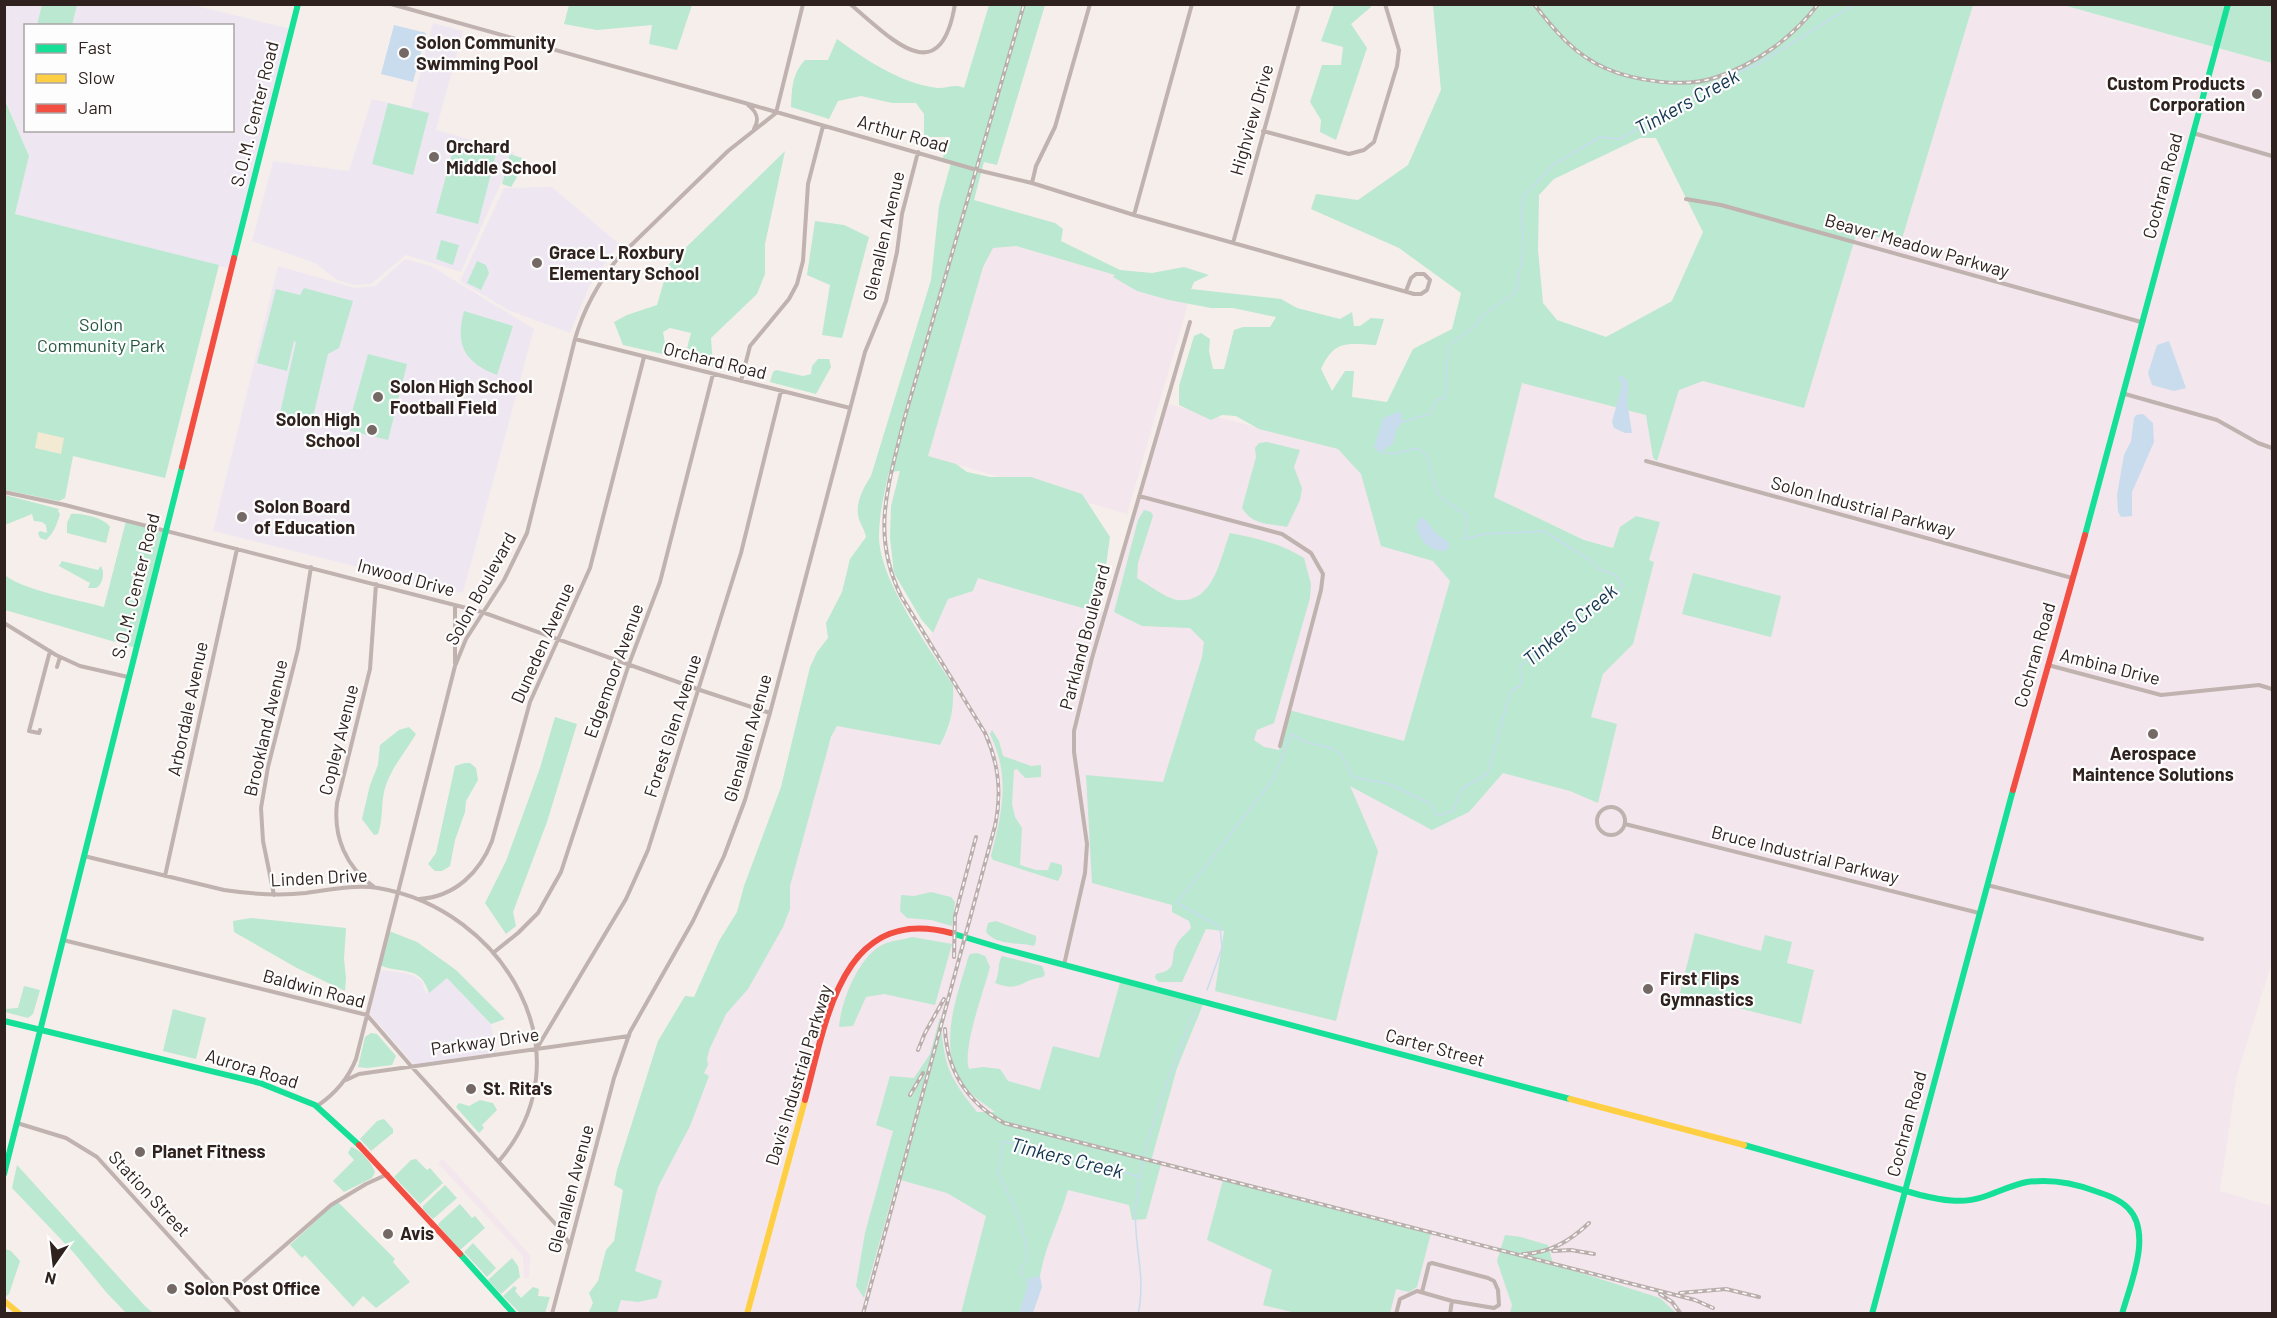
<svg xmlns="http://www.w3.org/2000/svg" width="2277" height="1318" viewBox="0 0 2277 1318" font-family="Barlow,sans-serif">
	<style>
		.industrial { fill: #f4e6ed }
		.education { fill: #eee7f2; fill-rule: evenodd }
		.green { fill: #bae8d1; fill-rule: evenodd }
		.sand { fill: #f3ead4 }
		.water { fill: #c8dcee }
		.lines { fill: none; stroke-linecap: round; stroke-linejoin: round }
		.stream { stroke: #c8dcee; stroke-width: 1.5 }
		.street { stroke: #c0b2af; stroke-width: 4 }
		.fast { stroke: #16e098; stroke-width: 6 }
		.slow { stroke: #ffcf43; stroke-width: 6 }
		.jam { stroke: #f24e42; stroke-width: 6 }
		.rail-casing { stroke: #baafac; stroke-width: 4 }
		.rail { stroke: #fdfdfd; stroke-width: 1.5; stroke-dasharray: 4.5; stroke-linecap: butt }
		.poi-dot { fill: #756966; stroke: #fdfdfd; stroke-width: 2 }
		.labels { text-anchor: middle; stroke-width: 4.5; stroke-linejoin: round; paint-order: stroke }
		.poi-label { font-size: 18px; font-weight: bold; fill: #2f221e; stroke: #fdfdfd; text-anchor: start }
		.street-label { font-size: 18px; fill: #2f221e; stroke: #fdfdfd }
		.park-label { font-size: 18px; fill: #245541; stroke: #fdfdfd }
		.water-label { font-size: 20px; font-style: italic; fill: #11344f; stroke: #fdfdfd }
	</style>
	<rect width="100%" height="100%" fill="#f6eeeb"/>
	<!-- industrial -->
	<path class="industrial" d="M1973,5H2063L2272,63V962L2237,1075L2220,1191L2272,1206V1313L609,1314L636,1215L837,725L940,745L949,728L953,685L924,639L933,633L948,599L973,591L978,577L1105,613L1165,403L1338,449L1361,473L1381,546L1433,561L1450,581L1404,741L1289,710L1469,812L1503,773L1570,791L1603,674L1633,644L1614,548L1585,540L1494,497L1522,382L1647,415L1652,457L1657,460L1679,389L1703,381L1804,407L1857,232L1901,242Z
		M991,239L1190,297L1127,514L928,456Z
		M443,1159L530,1255L529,1278H524L523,1256L438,1163Z"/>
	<!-- education -->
	<path class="education" d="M4,5H192L292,29L231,269L15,214L29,156L5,98ZM26,26H232V130H26Z
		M433,23L463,31L436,130L515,152L461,272L406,255L371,284L354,285L337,280L315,263L252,241L273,161L349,171L372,99L411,108Z
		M552,187L619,244L589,287L570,333L508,310L460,281L504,188Z
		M405,259L431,266L534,329L463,593L213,531L278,266L355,288L375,286Z
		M379,970L405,973L412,975L422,981L426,994L447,978L491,1024L497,1054L415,1066L370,1014Z"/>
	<!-- green -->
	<path class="green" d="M42,5H77L72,25H37Z
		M569,5V4L692,5L677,50L649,44L652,25L597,30L564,24Z
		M989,5H1045L997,165L984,162L974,200L1055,223L1063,229L1061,241L1120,270L1152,273L1184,267L1209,275L1194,282L1191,289L1281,299L1297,308L1340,319L1352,312L1354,326H1360L1371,318L1384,319L1376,345C1347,344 1335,339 1321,369L1332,391L1345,371H1354L1352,397L1387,402L1413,349L1452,329L1461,293L1399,248L1311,209L1316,194L1358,200L1408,165L1441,90L1433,5H1973L1901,242L1857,232L1804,408L1703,381L1679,390L1657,461L1653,458L1646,415L1522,383L1494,497L1584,540L1613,548L1620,527L1636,516L1660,522L1649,560L1654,562L1633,644L1603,674L1591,717L1617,724L1598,803L1570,791L1503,773L1469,812L1432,830L1350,786L1378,851L1336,1021L1215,991L1224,931L1206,929L1182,982H1159L1155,978L1156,974C1181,969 1168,959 1177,944C1180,938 1187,933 1191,928L1189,921L1172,912V905L1092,883L1086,775L1163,782L1202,657L1204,642L1190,628L1142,626L1114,612L1138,520L1144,510L1151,512L1153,516L1138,563L1137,578C1147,584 1167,599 1178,600C1214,604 1220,558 1230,533C1257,538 1281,544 1304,558L1311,584L1310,598L1274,723L1257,730L1254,740L1264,747L1279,750L1289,710L1404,741L1450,581L1433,561L1381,546L1361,474L1338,449L1259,429L1236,416L1222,415L1211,420L1179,405V386L1194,336L1201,333L1210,339L1209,351L1213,369H1224L1234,330L1243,327H1270L1276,317L1233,308H1211L1169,300L1137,291L1113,277L1115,275L1016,246L993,248L983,267L928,456L956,464L967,472L990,477H1031L1082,494L1110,537L1103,587L1100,599L1093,611L978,578L973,591L948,599L933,633L921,619L894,573L890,538L891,506L900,471L889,472C884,494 879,515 879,537C880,582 929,647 953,685C954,708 951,725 940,745L837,726L831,737L790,886V909L783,927L748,989L726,1014L710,1048L707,1058L708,1065L704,1073L709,1076L690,1126L658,1187L635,1271L662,1281L657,1298L638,1302L621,1300L617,1313L588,1314L593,1303L589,1293L598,1281L606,1250L614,1241L623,1190L614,1185L617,1170L658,1041L685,996L694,997L719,941L737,912L744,886L781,787L810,667L817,652L828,638L826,623L842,592L850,559L866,537C865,530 861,526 859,519C854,504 864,487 871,476L931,280L939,206L951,163L942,160L950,137H924V114L916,103H892L861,96L838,101L829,119L791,107C792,88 792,74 805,60H828L837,39C866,60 900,83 937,88C947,89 954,83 964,88ZM1640,138H1656L1703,232L1672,301L1606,337L1557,320L1543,303L1538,250L1539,195L1554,179Z
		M1334,5H1370L1371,7L1351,24L1367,48L1336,140L1320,132L1321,120L1310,102L1322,65H1341L1343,47L1321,41Z
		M2063,5H2272V63Z
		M4,98L29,156L15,214L219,265L165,478L73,456L65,498L59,501L5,490Z
		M388,103L429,113L413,175L372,164Z
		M455,143L496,154L478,224L436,213Z
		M785,151L765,244V274L757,294L711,338L713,366L684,360L691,333L670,328L663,332L667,355L623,345L614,322L627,315L657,305L669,264Z
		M510,154L522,158L516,179L511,187L502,184Z
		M815,221L844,225L869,237L842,338L822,335L830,285L807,275Z
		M441,240L459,245L453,265L436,259Z
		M477,261L486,265L489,273L481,290L467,283Z
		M304,288L353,301L339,348L328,354L312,421L280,413L296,342L294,341L287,371L257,363L276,289L300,295Z
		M464,311L513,326L497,375C464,362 455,345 464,311Z
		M368,354L407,364L388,440L347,430Z
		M818,359H829L831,367L816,394L770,382L773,372L776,370L803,376L811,374L812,366Z
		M1267,442L1300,450L1294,467L1302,488L1300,500L1287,527C1269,523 1253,526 1242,508L1256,457L1255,448L1259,443Z
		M5,495L59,509L58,511L60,514C57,524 54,533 46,540L40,538L38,533L40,531L47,533L46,525L42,522L34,521L32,514L5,525Z
		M71,514C82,513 104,518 110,527L106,543L67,533V523Z
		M126,521L166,531L136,648L5,610L4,574C20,590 80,600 104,607Z
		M62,561L98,570L101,566C105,573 103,584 96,588H88L90,583L59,566Z
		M1693,573L1781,596L1771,637L1682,614Z
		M555,717L577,724L547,822L513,912L516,926L506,934L485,903L506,861L540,768Z
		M409,727L416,734C405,753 389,770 384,792C381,806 383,820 378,834L374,835L362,819L370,785L378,765L380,745L399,730Z
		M992,730L999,741L1003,756L1031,766L1041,765V777L1025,778L1017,769L1014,770L1012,804L1015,817L1022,828L1020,865L1036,870H1048L1051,862L1062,865V873L1058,881L993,860L991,856C1002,812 1011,777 990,734Z
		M465,763H470L476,768L478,780L466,801L465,812L455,840L450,866L442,871H435L428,864L436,853L455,766Z
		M931,892L951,897L955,902L952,926L931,920L907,918L900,911L901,895L914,896Z
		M251,918L346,928L344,959L346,978L345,991L297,968L234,932L233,921Z
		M996,921L1036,936V941L1034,946C1018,942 997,946 986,932L988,923Z
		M389,931L417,942L456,970L505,1019L491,1024L447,978L429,993C420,964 402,975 380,965Z
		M1695,933L1761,951L1765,935L1792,942L1787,963L1814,970L1801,1024L1680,993Z
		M912,937L952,944L935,1005L884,994L866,997L853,1026L839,1027C841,1001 859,955 884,944C893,940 903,940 912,937Z
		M977,953L985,956L990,967C984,990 962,1049 969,1069L983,1067L1000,1069L1008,1081L1040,1090L1053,1046L1099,1058L1121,979L1204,1002L1177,1068L1151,1161L1161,1164L1146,1219L1132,1220L1129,1205L1068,1190C1060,1219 1045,1246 1040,1276L1030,1279L1019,1313H961L986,1216L947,1193L897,1179L864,1298L856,1286L865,1233L893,1131L876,1125L890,1076L914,1078L930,1054L940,1017C945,1066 946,1073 977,1112H995C983,1103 965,1092 958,1077C940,1038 957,997 968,958L970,954Z
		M1002,956L1042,966L1045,974L1043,977C1019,980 1021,993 995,983C1000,974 997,964 1002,956Z
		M24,986L40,990L33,1014L28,1018L5,1012V1009L18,1008Z
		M173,1009L206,1018L196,1059L163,1051Z
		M371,1033L377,1034L396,1056L392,1065L367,1068L358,1067L365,1037Z
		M480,1100L493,1103L497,1110L482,1125L484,1128L479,1133L456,1107L459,1103L469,1106Z
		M384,1119L393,1129V1133L371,1151L360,1139L377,1121Z
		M351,1147C360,1149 372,1163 375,1172L372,1178L344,1192L333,1181L354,1160L348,1153Z
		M416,1159L427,1170L430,1168L443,1183L420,1204L394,1177L411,1160Z
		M17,1165L144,1305L153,1313H126L106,1292L75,1254L12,1188Z
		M1223,1180L1431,1233L1417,1287L1409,1292L1396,1289L1390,1313H1296L1263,1305L1272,1270L1207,1240Z
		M445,1185L457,1198L433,1219L423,1209V1206Z
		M337,1201L395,1259L393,1262L410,1282L376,1308L363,1296L353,1307L305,1255L302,1258L290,1245Z
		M460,1204L472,1218L475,1216L485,1228L460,1250L438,1225L440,1222Z
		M1505,1235L1521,1237L1548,1245L1553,1264L1660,1298L1676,1313H1510L1512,1305L1497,1261Z
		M473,1243L496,1268L487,1277L464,1252Z
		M5,1249L11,1251L20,1261L9,1294L5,1297Z
		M512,1258L518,1266L520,1277L501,1294L488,1280Z
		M514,1286L517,1288L515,1291L521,1298L533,1287L539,1289L538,1296L550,1297L545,1313H520L503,1296Z"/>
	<!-- sand -->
	<path class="sand" d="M38,432L64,438L61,454L35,448Z"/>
	<!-- water -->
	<path class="water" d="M394,25L426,33L413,82L381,74Z
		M2169,341L2186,388L2174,391L2152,385L2148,373L2157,345Z
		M1618,376L1624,377L1628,382L1627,402L1632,433H1625L1614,428L1612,422L1622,385Z
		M1401,411L1402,422L1396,430L1393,444L1380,452L1374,448L1383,418Z
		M2143,414L2153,423L2154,442L2132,492V516L2121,517L2118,512L2117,495L2124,455L2131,441L2134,418L2136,415Z
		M1421,517C1429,521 1430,527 1436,533C1440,537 1445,539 1449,543V548L1444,551C1428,550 1420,541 1416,526Z
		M1040,1276L1042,1287L1033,1313H1019L1030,1278Z"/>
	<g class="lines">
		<!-- stream -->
		<path class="stream" d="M1402,422L1430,414L1437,400L1446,397L1448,346L1473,328L1483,315L1516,292L1524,247L1521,215L1523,197L1553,165L1600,137L1620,139L1724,79L1758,64L1855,4
			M1207,990L1222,948L1220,927L1177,903L1274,778L1291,734L1308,743L1332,748L1342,755L1353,777L1389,784L1431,804L1437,816L1453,811L1462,789L1488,773L1510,692L1521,685L1520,666L1623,586L1615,575L1599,569L1590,560L1544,531L1485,534L1464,539L1467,516L1438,495L1427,455L1418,448L1393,454L1380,452
			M1028,1285L1020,1270L1028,1256L1020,1219L999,1175L1002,1141L1141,1177
			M1138,1314C1147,1275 1132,1241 1136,1205C1142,1137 1172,1072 1195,1009"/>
		<!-- street -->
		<path class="street" d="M391,4L745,103L977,170L1032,183L1134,215L1414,294H1421L1427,290L1430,280L1424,274H1416L1411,278L1406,291
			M850,4C890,37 940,94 955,4
			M748,105C757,112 760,119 754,129
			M776,113L803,4
			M1263,131L1349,154L1364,150L1374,142L1397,66L1399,50L1385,4
			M2193,133L2272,156
			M1032,183L1036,166L1055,127L1090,4
			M1686,199L1721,205L2141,322
			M1134,215L1192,4
			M1233,243L1299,4
			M575,339L850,408
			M741,381L750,346L789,299L797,284L803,261L808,184L823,126
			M2125,394L2217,420L2258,443L2272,448
			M1646,461L2072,578
			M4,492L65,505L482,612L700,690L770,713
			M1139,496L1282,534L1311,553L1323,574L1321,590L1280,746
			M455,605V663
			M4,623L56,655L80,666L128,677
			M2048,665L2161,695L2259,685L2272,689
			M57,667L60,657
			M40,730L39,733L29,731L50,651
			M1597 821a14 14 0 1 1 28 0a14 14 0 1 1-28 0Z
			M1625,824L1979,913
			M84,856L224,890C251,894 278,896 306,893C329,890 355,884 378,888C504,909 590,1055 499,1161
			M165,876L237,549
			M1987,885L2202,939
			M374,887C346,867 333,837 337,803L370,669L376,584
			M274,895L263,841L261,808L268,767L298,649L311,567
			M419,899C455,897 480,872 492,841L530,702L590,568L644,357
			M63,940L367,1015L411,1066L561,1230L570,1245
			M493,953L518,933L538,913L561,872L629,664L660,582L713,374
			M1064,965L1085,873L1087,844L1074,752V731L1092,658L1190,322
			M537,1048L626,899L648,850L741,553L781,391
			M346,1080L359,1074L629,1036
			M317,1106C335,1094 348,1079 356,1059L455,666L466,639L504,580L527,533L575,339C584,308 598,283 618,258L728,151L776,113
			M17,1123L66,1138L97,1157L240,1314
			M1422,1292L1429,1264L1432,1263L1488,1278L1494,1281L1498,1290L1499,1305L1494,1308L1452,1301
			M226,1297L331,1205L366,1184L388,1174
			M552,1314L614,1078L630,1032L693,921L724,856L745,800L770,713L865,352L886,301L897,252L902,214L918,152
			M1396,1314L1400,1299L1417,1291L1452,1301L1450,1314"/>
		<!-- fast -->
		<path class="fast" d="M234,258L298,4
			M2085,535L2228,4
			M951,933L1004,949L1570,1099
			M4,1021L260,1083L315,1105L359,1145
			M1744,1145L1920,1195C1941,1200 1962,1204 1983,1197C1998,1192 2012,1185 2027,1182C2049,1179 2074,1183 2095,1191C2107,1195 2119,1199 2128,1208C2153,1233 2130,1285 2122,1314
			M4,1174L182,467
			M460,1254L514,1314
			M1872,1314L2013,790"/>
		<!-- slow -->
		<path class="slow" d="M1570,1099L1744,1145
			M4,1301L20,1314
			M747,1314L805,1100"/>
		<!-- jam -->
		<path class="jam" d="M182,467L234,258
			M2013,790L2085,535
			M805,1100C826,1022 841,904 951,933
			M359,1145L460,1254"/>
		<defs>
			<path id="rail" d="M1534,4C1554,30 1575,55 1605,68C1634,81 1684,88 1714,78C1753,66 1793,38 1818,4
				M954,957L955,916L976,837
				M945,1029C947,1071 967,1102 1004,1123L1695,1300L1713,1308
				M918,1050L925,1033L944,999
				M910,1095L923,1073
				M1553,1251L1571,1250L1594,1254
				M1523,1254C1550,1253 1570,1241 1589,1223
				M1680,1293L1726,1289L1759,1297
				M1660,1294L1672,1302L1681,1314
				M863,1314L995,826C1002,793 999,764 985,733L901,596C870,533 889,484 904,420L1024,4"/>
		</defs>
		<!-- rail casing -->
		<use href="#rail" class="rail-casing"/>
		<!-- rail -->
		<use href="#rail" class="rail"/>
	</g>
	<!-- markers -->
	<g class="poi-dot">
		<circle cx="404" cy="53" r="6"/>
		<circle cx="2257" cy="94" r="6"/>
		<circle cx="434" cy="157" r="6"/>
		<circle cx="537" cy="263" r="6"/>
		<circle cx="378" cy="397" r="6"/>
		<circle cx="372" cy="430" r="6"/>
		<circle cx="242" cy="517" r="6"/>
		<circle cx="2153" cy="734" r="6"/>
		<circle cx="1648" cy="989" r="6"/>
		<circle cx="471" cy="1089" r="6"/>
		<circle cx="140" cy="1152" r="6"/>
		<circle cx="388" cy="1234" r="6"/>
		<circle cx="172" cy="1289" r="6"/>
	</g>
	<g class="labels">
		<!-- poi labels -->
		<g class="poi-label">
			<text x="416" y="49">Solon Community<tspan x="416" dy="21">Swimming Pool</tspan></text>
			<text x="2245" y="90" text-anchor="end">Custom Products<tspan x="2245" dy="21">Corporation</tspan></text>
			<text x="446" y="153">Orchard<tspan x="446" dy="21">Middle School</tspan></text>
			<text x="549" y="259">Grace L. Roxbury<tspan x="549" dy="21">Elementary School</tspan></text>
			<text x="390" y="393">Solon High School<tspan x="390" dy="21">Football Field</tspan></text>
			<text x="360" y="426" text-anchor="end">Solon High<tspan x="360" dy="21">School</tspan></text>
			<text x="254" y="513">Solon Board<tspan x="254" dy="21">of Education</tspan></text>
			<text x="2153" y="760" text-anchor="middle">Aerospace<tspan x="2153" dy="21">Maintence Solutions</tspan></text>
			<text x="1660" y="985">First Flips<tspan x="1660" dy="21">Gymnastics</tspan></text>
			<text x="483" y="1095">St. Rita's</text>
			<text x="152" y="1158">Planet Fitness</text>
			<text x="400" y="1240">Avis</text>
			<text x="184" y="1295">Solon Post Office</text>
		</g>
		<!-- street labels -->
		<g class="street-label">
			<text transform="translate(255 114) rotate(-76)" y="6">S.O.M. Center Road</text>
			<text transform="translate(1252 120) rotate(-74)" y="6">Highview Drive</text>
			<text transform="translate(903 134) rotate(16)" y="6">Arthur Road</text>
			<text transform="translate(2163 186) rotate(-75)" y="6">Cochran Road</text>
			<text transform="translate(884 236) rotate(-77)" y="6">Glenallen Avenue</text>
			<text transform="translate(1917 246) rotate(16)" y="6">Beaver Meadow Parkway</text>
			<text transform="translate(715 361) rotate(14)" y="6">Orchard Road</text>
			<text transform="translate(1863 507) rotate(15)" y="6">Solon Industrial Parkway</text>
			<text transform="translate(406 578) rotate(15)" y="6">Inwood Drive</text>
			<text transform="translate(136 586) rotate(-76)" y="6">S.O.M. Center Road</text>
			<text transform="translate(481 589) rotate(-61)" y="6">Solon Boulevard</text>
			<text transform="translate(1085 637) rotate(-75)" y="6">Parkland Boulevard</text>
			<text transform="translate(543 643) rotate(-66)" y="6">Duneden Avenue</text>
			<text transform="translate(2035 655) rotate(-74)" y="6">Cochran Road</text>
			<text transform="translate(2110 667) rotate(14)" y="6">Ambina Drive</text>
			<text transform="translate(614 671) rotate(-70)" y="6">Edgemoor Avenue</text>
			<text transform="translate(188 709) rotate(-78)" y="6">Arbordale Avenue</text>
			<text transform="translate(673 726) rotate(-72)" y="6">Forest Glen Avenue</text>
			<text transform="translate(266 728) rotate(-77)" y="6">Brookland Avenue</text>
			<text transform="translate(748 738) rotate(-74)" y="6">Glenallen Avenue</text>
			<text transform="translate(339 740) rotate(-76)" y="6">Copley Avenue</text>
			<text transform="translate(1805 855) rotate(14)" y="6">Bruce Industrial Parkway</text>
			<text transform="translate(319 878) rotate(-3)" y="6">Linden Drive</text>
			<text transform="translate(314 989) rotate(15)" y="6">Baldwin Road</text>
			<text transform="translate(485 1042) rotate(-8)" y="6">Parkway Drive</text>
			<text transform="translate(1435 1048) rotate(15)" y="6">Carter Street</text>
			<text transform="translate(252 1069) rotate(17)" y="6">Aurora Road</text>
			<text transform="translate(799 1075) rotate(-73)" y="6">Davis Industrial Parkway</text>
			<text transform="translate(1907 1124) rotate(-75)" y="6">Cochran Road</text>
			<text transform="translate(571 1189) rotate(-75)" y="6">Glenallen Avenue</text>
			<text transform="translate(149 1194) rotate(47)" y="6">Station Street</text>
		</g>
		<!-- park labels -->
		<g class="park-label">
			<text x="101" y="331">Solon<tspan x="101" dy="21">Community Park</tspan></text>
		</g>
		<!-- water labels -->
		<g class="water-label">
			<text transform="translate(1687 102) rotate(-29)" y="7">Tinkers Creek</text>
			<text transform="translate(1570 625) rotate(-40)" y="7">Tinkers Creek</text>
			<text transform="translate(1067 1158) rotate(14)" y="7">Tinkers Creek</text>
		</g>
	</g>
	<!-- border -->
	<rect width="2277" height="1318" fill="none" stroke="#2f221e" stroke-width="12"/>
	<!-- legend -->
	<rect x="24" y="24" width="210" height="108" fill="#fdfdfd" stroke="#aba5a4" stroke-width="1.5"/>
	<rect x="36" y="44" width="30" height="9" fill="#16e098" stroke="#aba5a4" stroke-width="1.5"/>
	<text x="78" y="54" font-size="18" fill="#2f221e">Fast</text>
	<rect x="36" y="74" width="30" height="9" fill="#ffcf43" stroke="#aba5a4" stroke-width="1.5"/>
	<text x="78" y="84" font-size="18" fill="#2f221e">Slow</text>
	<rect x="36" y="104" width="30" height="9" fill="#f24e42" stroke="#aba5a4" stroke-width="1.5"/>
	<text x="78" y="114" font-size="18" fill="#2f221e">Jam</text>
	<!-- north arrow -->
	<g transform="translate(54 1264) rotate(194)" stroke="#fdfdfd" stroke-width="4.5" paint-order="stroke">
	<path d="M0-4.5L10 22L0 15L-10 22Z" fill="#2f221e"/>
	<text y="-9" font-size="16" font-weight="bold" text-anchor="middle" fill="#2f221e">N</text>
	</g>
</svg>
